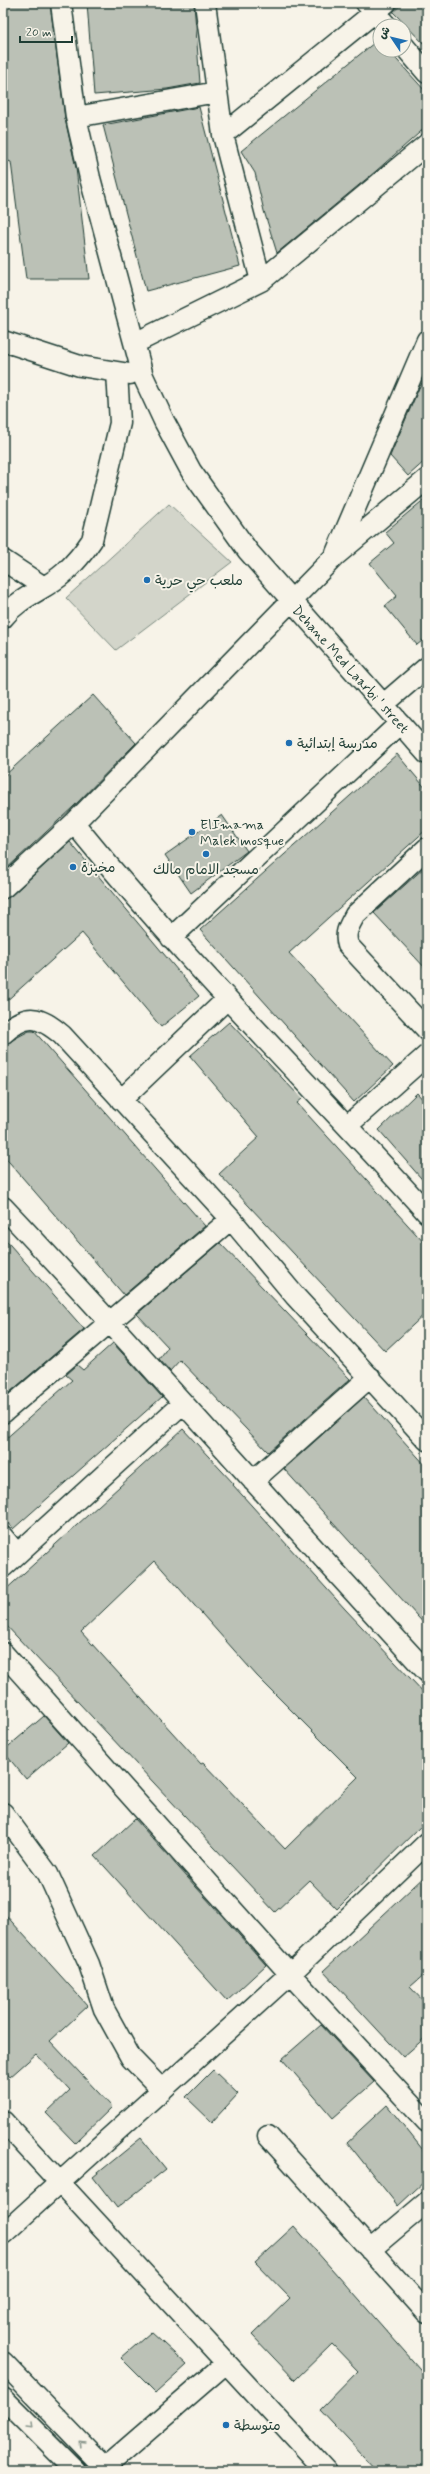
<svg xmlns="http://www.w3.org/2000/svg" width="430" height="2474" viewBox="0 0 430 2474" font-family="Mynerve,'Playpen Sans Arabic',sans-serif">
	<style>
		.garden { fill: #d3d5ca; stroke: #79897f }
		.building { fill: #bbc1b6; stroke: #1f3d34; fill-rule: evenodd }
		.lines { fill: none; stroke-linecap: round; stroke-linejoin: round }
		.street-casing { stroke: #1f3d34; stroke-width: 23 }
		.street { stroke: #f7f3e8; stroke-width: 20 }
		.oneway { stroke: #8b988e }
		.poi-dot { fill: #1f6fb2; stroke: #f7f3e8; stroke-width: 1.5 }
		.labels { text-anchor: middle; stroke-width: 4; stroke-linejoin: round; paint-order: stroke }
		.poi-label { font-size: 14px; fill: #1f3d34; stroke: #f7f3e8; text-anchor: start }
		.street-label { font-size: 14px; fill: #1f3d34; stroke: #f7f3e8 }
	</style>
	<rect width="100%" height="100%" fill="#f7f3e8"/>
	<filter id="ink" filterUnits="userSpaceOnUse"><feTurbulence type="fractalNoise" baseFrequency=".025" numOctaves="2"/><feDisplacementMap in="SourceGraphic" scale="8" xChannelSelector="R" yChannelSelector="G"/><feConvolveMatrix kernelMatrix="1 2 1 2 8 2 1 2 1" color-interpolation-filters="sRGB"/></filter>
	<g filter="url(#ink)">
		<!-- garden -->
		<path class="garden" d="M169,504L232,562L116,650L66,598Z"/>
		<!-- building -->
		<path class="building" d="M3,3H50L65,119L76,168L89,279H26L11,162L3,159Z
			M87,3H194L200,83L167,89L94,95Z
			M403,3H427V47L393,12Z
			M380,38V50H388L427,93V126L376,171L277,253L264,211L255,173L241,151Z
			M199,107L240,266L146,291L103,125Z
			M427,375V459L408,476L390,456L419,388Z
			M427,497V637L417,645L385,606L397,596L370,563L394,543L385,532Z
			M93,695L136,743L73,807L3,872V777Z
			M397,754L427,790V829L289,953L393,1066L354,1102L200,930Z
			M222,815L247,851L191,893L165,855Z
			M70,842L199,996L161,1027L82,933L3,1004V899L11,896Z
			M427,865V970L374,913Z
			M229,1022L302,1099L297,1103L427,1246V1312L385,1351L219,1174L259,1137L190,1056Z
			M29,1031H34L205,1226L124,1295L3,1155V1045Z
			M417,1093L427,1104V1185L379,1130Z
			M3,1237L84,1329L3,1398Z
			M220,1243L350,1379L268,1452L180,1360L170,1371L159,1359L168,1347L137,1314Z
			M113,1343L162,1397L13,1529L3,1518V1441L72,1380L66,1375L77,1365L83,1370Z
			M364,1397L427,1467V1627L284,1469Z
			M183,1429L234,1484L233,1485L345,1609L427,1696V1820L337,1909L309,1880L275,1912L3,1622V1592ZM155,1561L257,1676L358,1777L285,1849L203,1763L201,1764L81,1632Z
			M44,1716L68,1743L26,1779L3,1751Z
			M135,1819L266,1965L227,2001L95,1856Z
			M427,1874V1972L410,1987L427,2005V2036L403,2057L323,1971Z
			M3,1912L88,2006L50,2041L112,2107L75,2143L46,2113L70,2090L36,2054L10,2077L3,2069Z
			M321,2025L374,2082L333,2118L282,2059Z
			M213,2070L238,2094L212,2122L186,2097Z
			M387,2105L427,2155V2179L398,2206L347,2142Z
			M141,2138L166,2169L117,2208L93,2177Z
			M294,2226L427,2377V2471H377L320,2410L358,2371L332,2344L295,2380L252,2335L290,2298L255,2262Z
			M151,2332L187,2365L156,2393L121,2358Z"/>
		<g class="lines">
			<defs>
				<path id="street" d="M61,3L76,117L90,178L143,376L164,421L191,471L248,551L427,754
					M205,3L223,135L261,281
					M366,3L387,26
					M404,46L427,73
					M76,117L217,92
					M223,135L386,3
					M3,341L80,366L130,374
					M135,343L261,281L427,144
					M336,553L427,340
					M3,560L44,587
					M3,618C19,597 45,590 64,573C75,563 84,552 92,540L120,423L117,372
					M384,704L427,667
					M74,823C184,960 310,1083 427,1213
					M427,848L355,915C349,926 344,933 348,945L427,1030
					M3,888L74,823L335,556L427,479
					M171,938L400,723
					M3,1034C27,1012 39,1016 62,1035L231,1219L295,1296L427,1440
					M121,1100L227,999
					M348,1125L427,1055
					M3,1207C147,1359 284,1518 427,1672
					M3,1413L231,1219
					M253,1481L370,1377
					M3,1537L17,1554
					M3,1567L182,1404
					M3,1653L290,1974L427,2122
					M3,1813L48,1874L89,1964L104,2009L131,2058L162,2090
					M3,2121L326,2471
					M268,2136L427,2313
					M3,2234L290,1974L427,1843
					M370,2250L427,2202
					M3,2362L108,2471
					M3,2398L76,2471
					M101,2471L226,2363"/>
			</defs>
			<!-- street casing -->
			<use href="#street" class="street-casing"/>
			<!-- street -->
			<use href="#street" class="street"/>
		</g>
		<!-- one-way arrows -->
		<defs><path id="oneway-chevron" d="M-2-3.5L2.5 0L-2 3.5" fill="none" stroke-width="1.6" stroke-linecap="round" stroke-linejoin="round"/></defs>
		<g class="oneway">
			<use href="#oneway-chevron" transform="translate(31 2426) rotate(45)"/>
			<use href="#oneway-chevron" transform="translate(81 2443) rotate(-134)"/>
		</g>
	</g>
	<!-- markers -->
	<g class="poi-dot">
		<circle cx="147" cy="580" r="4"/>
		<circle cx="289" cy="743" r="4"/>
		<circle cx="192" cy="832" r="4"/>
		<circle cx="206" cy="854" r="4"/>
		<circle cx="73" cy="867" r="4"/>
		<circle cx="226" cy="2425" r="4"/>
	</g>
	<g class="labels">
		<!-- poi labels -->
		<g class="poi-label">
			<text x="155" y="585">ملعب حي حرية</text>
			<text x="297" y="748">مدرسة إبتدائية</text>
			<text x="200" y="829">ElImama<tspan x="200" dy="16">Malek mosque</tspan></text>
			<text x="81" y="872">مخبزة</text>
			<text x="206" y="874" text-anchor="middle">مسجد الامام مالك</text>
			<text x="234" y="2430">متوسطة</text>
		</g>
		<!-- street labels -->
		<g class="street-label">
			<text transform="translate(351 669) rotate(48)" y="5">Dehane Med Laarbi ' street</text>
		</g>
	</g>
	<!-- margin -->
	<rect width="430" height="2474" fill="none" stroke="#f7f3e8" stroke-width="16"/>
	<rect x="8" y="8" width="414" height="2458" fill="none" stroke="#1f3d34" stroke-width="1.5" filter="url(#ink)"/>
	<!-- north arrow -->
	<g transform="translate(392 38) rotate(305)"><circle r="19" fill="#f7f3e8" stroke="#a1aaa0"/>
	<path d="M0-3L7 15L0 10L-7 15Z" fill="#1f6fb2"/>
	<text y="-6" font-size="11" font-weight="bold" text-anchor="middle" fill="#1f3d34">ش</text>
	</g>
	<!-- scale -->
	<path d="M20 36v6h52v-6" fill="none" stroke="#1f3d34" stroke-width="2"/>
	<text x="26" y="36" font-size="12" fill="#1f3d34" stroke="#f7f3e8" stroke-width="3" paint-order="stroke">20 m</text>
</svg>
